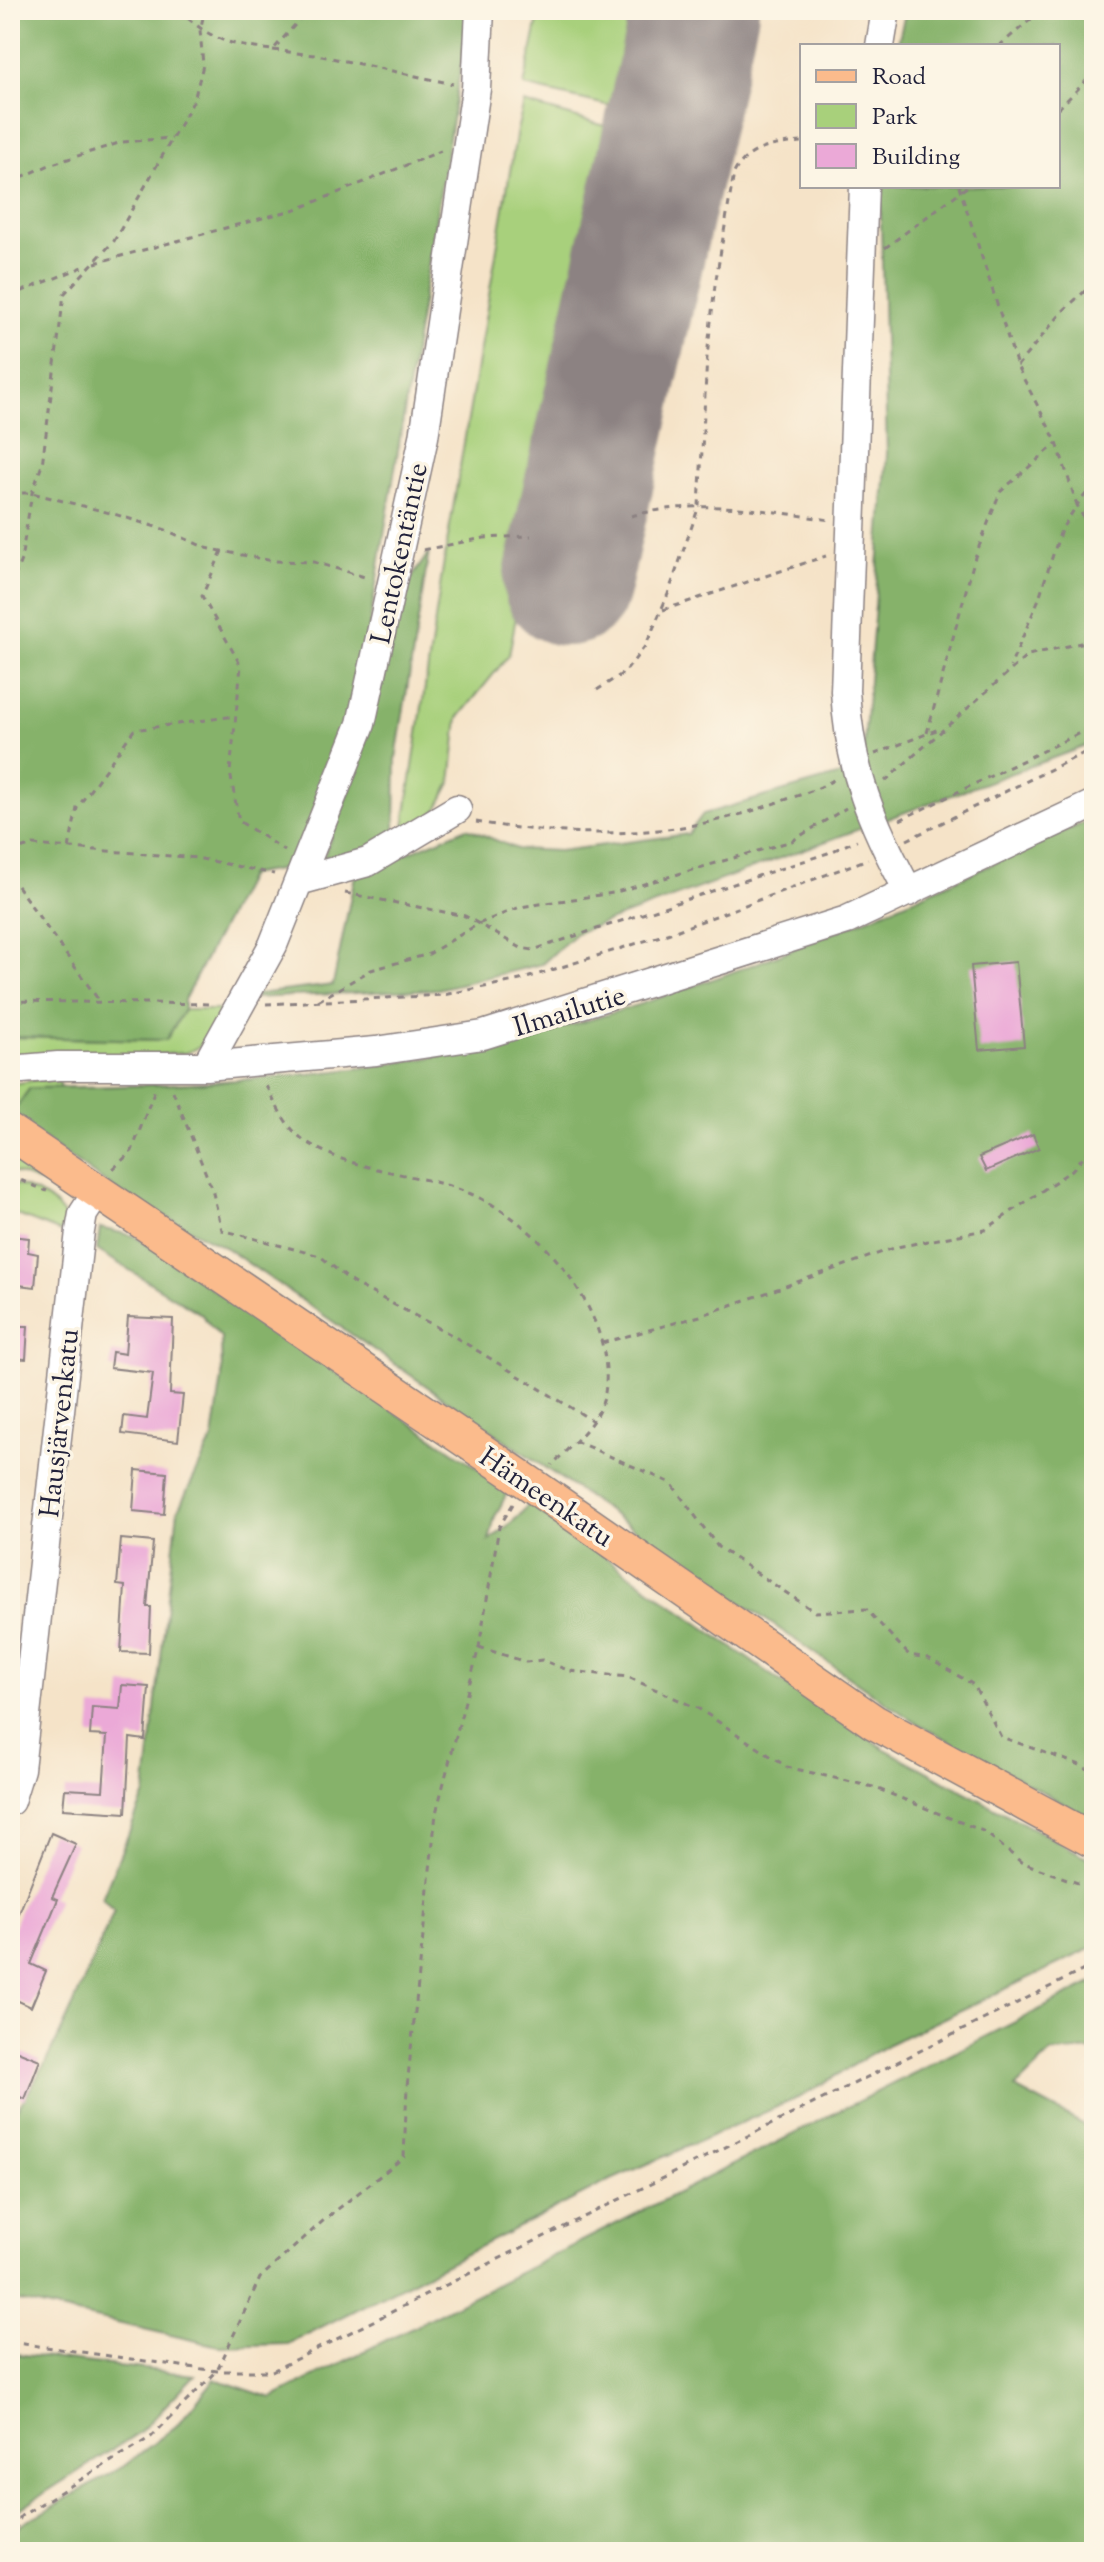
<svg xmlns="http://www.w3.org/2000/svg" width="1104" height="2562" viewBox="0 0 1104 2562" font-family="'Sorts Mill Goudy',serif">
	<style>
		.green { fill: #a8d07b; stroke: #65795b; stroke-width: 2 }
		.forest { fill: #86b26b; stroke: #546a53; stroke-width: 2 }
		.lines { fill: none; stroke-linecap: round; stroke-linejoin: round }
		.runway { stroke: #8c8282; stroke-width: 128 }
		.building { fill: #eba9d7 }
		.minor-casing { stroke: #8c8282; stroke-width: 31 }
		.major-casing { stroke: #8c8282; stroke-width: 37 }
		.path { stroke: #8c8282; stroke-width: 3; stroke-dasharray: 6 6; stroke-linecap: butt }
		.minor { stroke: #fff; stroke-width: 28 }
		.major { stroke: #fbbb8c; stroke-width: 34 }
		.labels { text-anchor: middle; stroke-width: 7; stroke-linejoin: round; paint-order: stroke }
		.street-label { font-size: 28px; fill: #22223b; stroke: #fcf5e5 }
	</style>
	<rect width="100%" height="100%" fill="#fcf5e5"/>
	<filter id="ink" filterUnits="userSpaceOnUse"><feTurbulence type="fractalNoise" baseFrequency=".0125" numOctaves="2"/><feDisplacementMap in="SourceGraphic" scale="16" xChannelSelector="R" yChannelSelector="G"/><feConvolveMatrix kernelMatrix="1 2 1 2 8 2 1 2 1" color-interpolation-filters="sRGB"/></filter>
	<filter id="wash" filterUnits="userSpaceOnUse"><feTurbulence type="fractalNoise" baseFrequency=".006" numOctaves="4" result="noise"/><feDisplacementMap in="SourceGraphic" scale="32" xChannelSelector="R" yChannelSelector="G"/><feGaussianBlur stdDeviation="1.8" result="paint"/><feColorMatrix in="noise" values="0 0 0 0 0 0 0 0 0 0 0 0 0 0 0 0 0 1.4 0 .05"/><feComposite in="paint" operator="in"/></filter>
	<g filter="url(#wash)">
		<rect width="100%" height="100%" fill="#f5e3c8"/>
		<!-- green -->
		<path class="green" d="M540,10H652L632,111L524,86Z
			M524,103L623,131L531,536L509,655L458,718L451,783L434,815L403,833L443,567L517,130Z
			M184,1010H228C216,1027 206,1047 185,1053L10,1063V1037L166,1040Z
			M38,1080L60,1082V1088H30L10,1116V1084Z
			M10,1151L63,1186L68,1192L10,1171Z
			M10,1182C38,1192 68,1204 71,1236L10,1212Z"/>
		<!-- forest -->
		<path class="forest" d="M10,10H470L354,719L301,866L249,875L184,1000V1010L166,1040L10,1037Z
			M906,10H1094V743L576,933L542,964L438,989L255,998L257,994L333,985L355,875L467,828L517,849L559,851L688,834L703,814L862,769L887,454L880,186H1058V46H897Z
			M429,552L396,758L395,835L319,869L359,764L407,585Z
			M1094,818V1820L913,1721L226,1248L119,1192L10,1116L30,1088C198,1086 384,1076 547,1032C738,980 915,900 1094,818Z
			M100,1228L134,1236L509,1489L495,1517L489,1541L519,1516L529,1503L781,1682L885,1749L1094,1861V1947L889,2044L802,2096L611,2180L288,2344L219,2346L10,2299V2119C56,2057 83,1980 114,1911L102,1898L145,1794L178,1510L213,1438L222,1378L221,1338L201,1314L97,1250Z
			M1094,1982V2050L1051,2053L1015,2088L1094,2130V2552H10V2537L22,2524L124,2466L176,2426L215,2379L272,2398Z
			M15,2354L195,2375L140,2432L10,2515V2360Z"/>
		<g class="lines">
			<!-- runway -->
			<path class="runway" d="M567,582L695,10"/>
		</g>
		<g id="blocks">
			<!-- building -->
			<path class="building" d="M1016,962L1024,1046L979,1050L971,966Z
				M1033,1134L1039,1148L986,1171L979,1157Z
				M10,1236L29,1238L28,1252L38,1254L35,1287L10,1284Z
				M128,1317L173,1319L170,1394L183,1395L178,1441L122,1434L124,1416L147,1419L153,1373L110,1368L112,1352L125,1354Z
				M10,1326H28L26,1359L10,1358Z
				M136,1470L167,1473L164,1514L133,1511Z
				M121,1539L153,1542L147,1607H151L149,1653L121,1652L125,1586L117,1585Z
				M122,1685L149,1687L145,1740L130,1738L126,1813L63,1809L65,1789L103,1791L107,1736L90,1735L92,1707L120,1709Z
				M51,1833L76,1844L52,1897L58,1899L31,1964L46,1971L31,2007L10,1997V1936Z
				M15,2050L40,2060L25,2099L10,2093V2064Z"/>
		</g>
	</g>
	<g filter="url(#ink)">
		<use href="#blocks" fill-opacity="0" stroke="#8c8282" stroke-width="2"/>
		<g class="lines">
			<defs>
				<path id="minor" d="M880,46L886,10
					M864,186L845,691C850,772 871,822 909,892
					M302,880L368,862L457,809
					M206,1066L273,945L361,724L424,437L476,89L480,10
					M10,1070L58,1066H206L376,1051L483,1035L847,920L1094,804
					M10,1801L20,1769L80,1231L83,1214L98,1191"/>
				<path id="major" d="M10,1132L532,1485L874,1722L1094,1841"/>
			</defs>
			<!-- minor casing -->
			<use href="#minor" class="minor-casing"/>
			<!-- major casing -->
			<use href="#major" class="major-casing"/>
			<!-- path -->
			<path class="path" d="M179,10C210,40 231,46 273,50L308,10
				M999,46L1042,10
				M273,50L322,56L453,84
				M1058,109L1094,73
				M10,182L52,164L122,142L172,138
				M959,186L1017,366L1057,443L1077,505L1061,530L1038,601L1010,667
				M885,248L968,186
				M95,263L300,208L441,151
				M10,296L88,265
				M1017,366L1064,310L1094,283
				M1094,484L1077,505L1094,538
				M10,493H32L114,514L166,530L206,548L273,561L314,562L368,578
				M631,516C698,498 763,510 830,520
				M423,550L484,538L531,536
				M222,551L202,596L241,666L230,772L239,821L285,851
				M10,588L21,560L32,493L42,465L64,294L114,241L194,100L203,65L200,30L205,10
				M663,610L826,556
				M597,690L625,672L646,645L668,594L699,506L707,357L715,285L734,173C747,147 776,144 802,142
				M927,733L975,557L1000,492L1057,443
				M875,754L939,729
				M885,781L1028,655L1094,640
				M900,820L1094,726
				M476,822C579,839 680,839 778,802C797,796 818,790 835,779
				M907,840L1094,748
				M69,848L77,808L134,730L235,716
				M10,852L33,845L197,858L274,874
				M10,876L100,1002
				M345,893L465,916L521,948L533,950L828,853L857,840
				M10,1001L214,1004
				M318,1001L371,970L429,954L478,924L520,907L613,893L792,841L846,808
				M266,1004L443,995L520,980L670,933L868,859
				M266,1086C276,1104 286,1128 304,1140C353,1174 418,1171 471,1194C539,1222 617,1314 605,1393C600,1422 571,1445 552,1465
				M173,1091L212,1189L222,1230L320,1256L353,1283L450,1334L593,1421
				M113,1169L132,1151L155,1089
				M10,1176L47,1191
				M602,1343L700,1316L897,1247L985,1230L1072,1170L1094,1144
				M575,1441L671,1483L718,1547L815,1612L866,1609L909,1655L928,1658L974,1685L1001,1737L1080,1765L1094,1773
				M479,1647L526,1662L542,1660L570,1671L628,1677L699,1709L787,1767L873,1787L985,1832L1021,1862L1094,1889
				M10,2342L217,2371H272L1094,1965
				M10,2542L21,2516L151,2437L217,2371L260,2278L324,2220L404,2157L407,2087L436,1813L479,1647L499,1527L513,1504"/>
			<!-- minor -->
			<use href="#minor" class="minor"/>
			<!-- major -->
			<use href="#major" class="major"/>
		</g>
	</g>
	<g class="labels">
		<!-- street labels -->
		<g class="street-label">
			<text transform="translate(398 553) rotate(-78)" y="10">Lentokentäntie</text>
			<text transform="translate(569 1010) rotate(-17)" y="10">Ilmailutie</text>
			<text transform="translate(58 1423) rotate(-84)" y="10">Hausjärvenkatu</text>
			<text transform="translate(547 1496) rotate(34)" y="10">Hämeenkatu</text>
		</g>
	</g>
	<!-- margin -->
	<rect width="1104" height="2562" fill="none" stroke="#fcf5e5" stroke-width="40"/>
	<!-- legend -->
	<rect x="800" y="44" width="260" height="144" fill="#fcf5e5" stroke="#a5a1a1" stroke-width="2"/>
	<rect x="816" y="70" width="40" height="12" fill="#fbbb8c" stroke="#a5a1a1" stroke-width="2"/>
	<text x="872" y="84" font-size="24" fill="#22223b">Road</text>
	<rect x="816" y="104" width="40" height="24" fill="#a8d07b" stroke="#a5a1a1" stroke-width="2"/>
	<text x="872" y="124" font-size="24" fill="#22223b">Park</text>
	<rect x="816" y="144" width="40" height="24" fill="#eba9d7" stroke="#a5a1a1" stroke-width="2"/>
	<text x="872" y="164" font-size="24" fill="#22223b">Building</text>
</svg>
